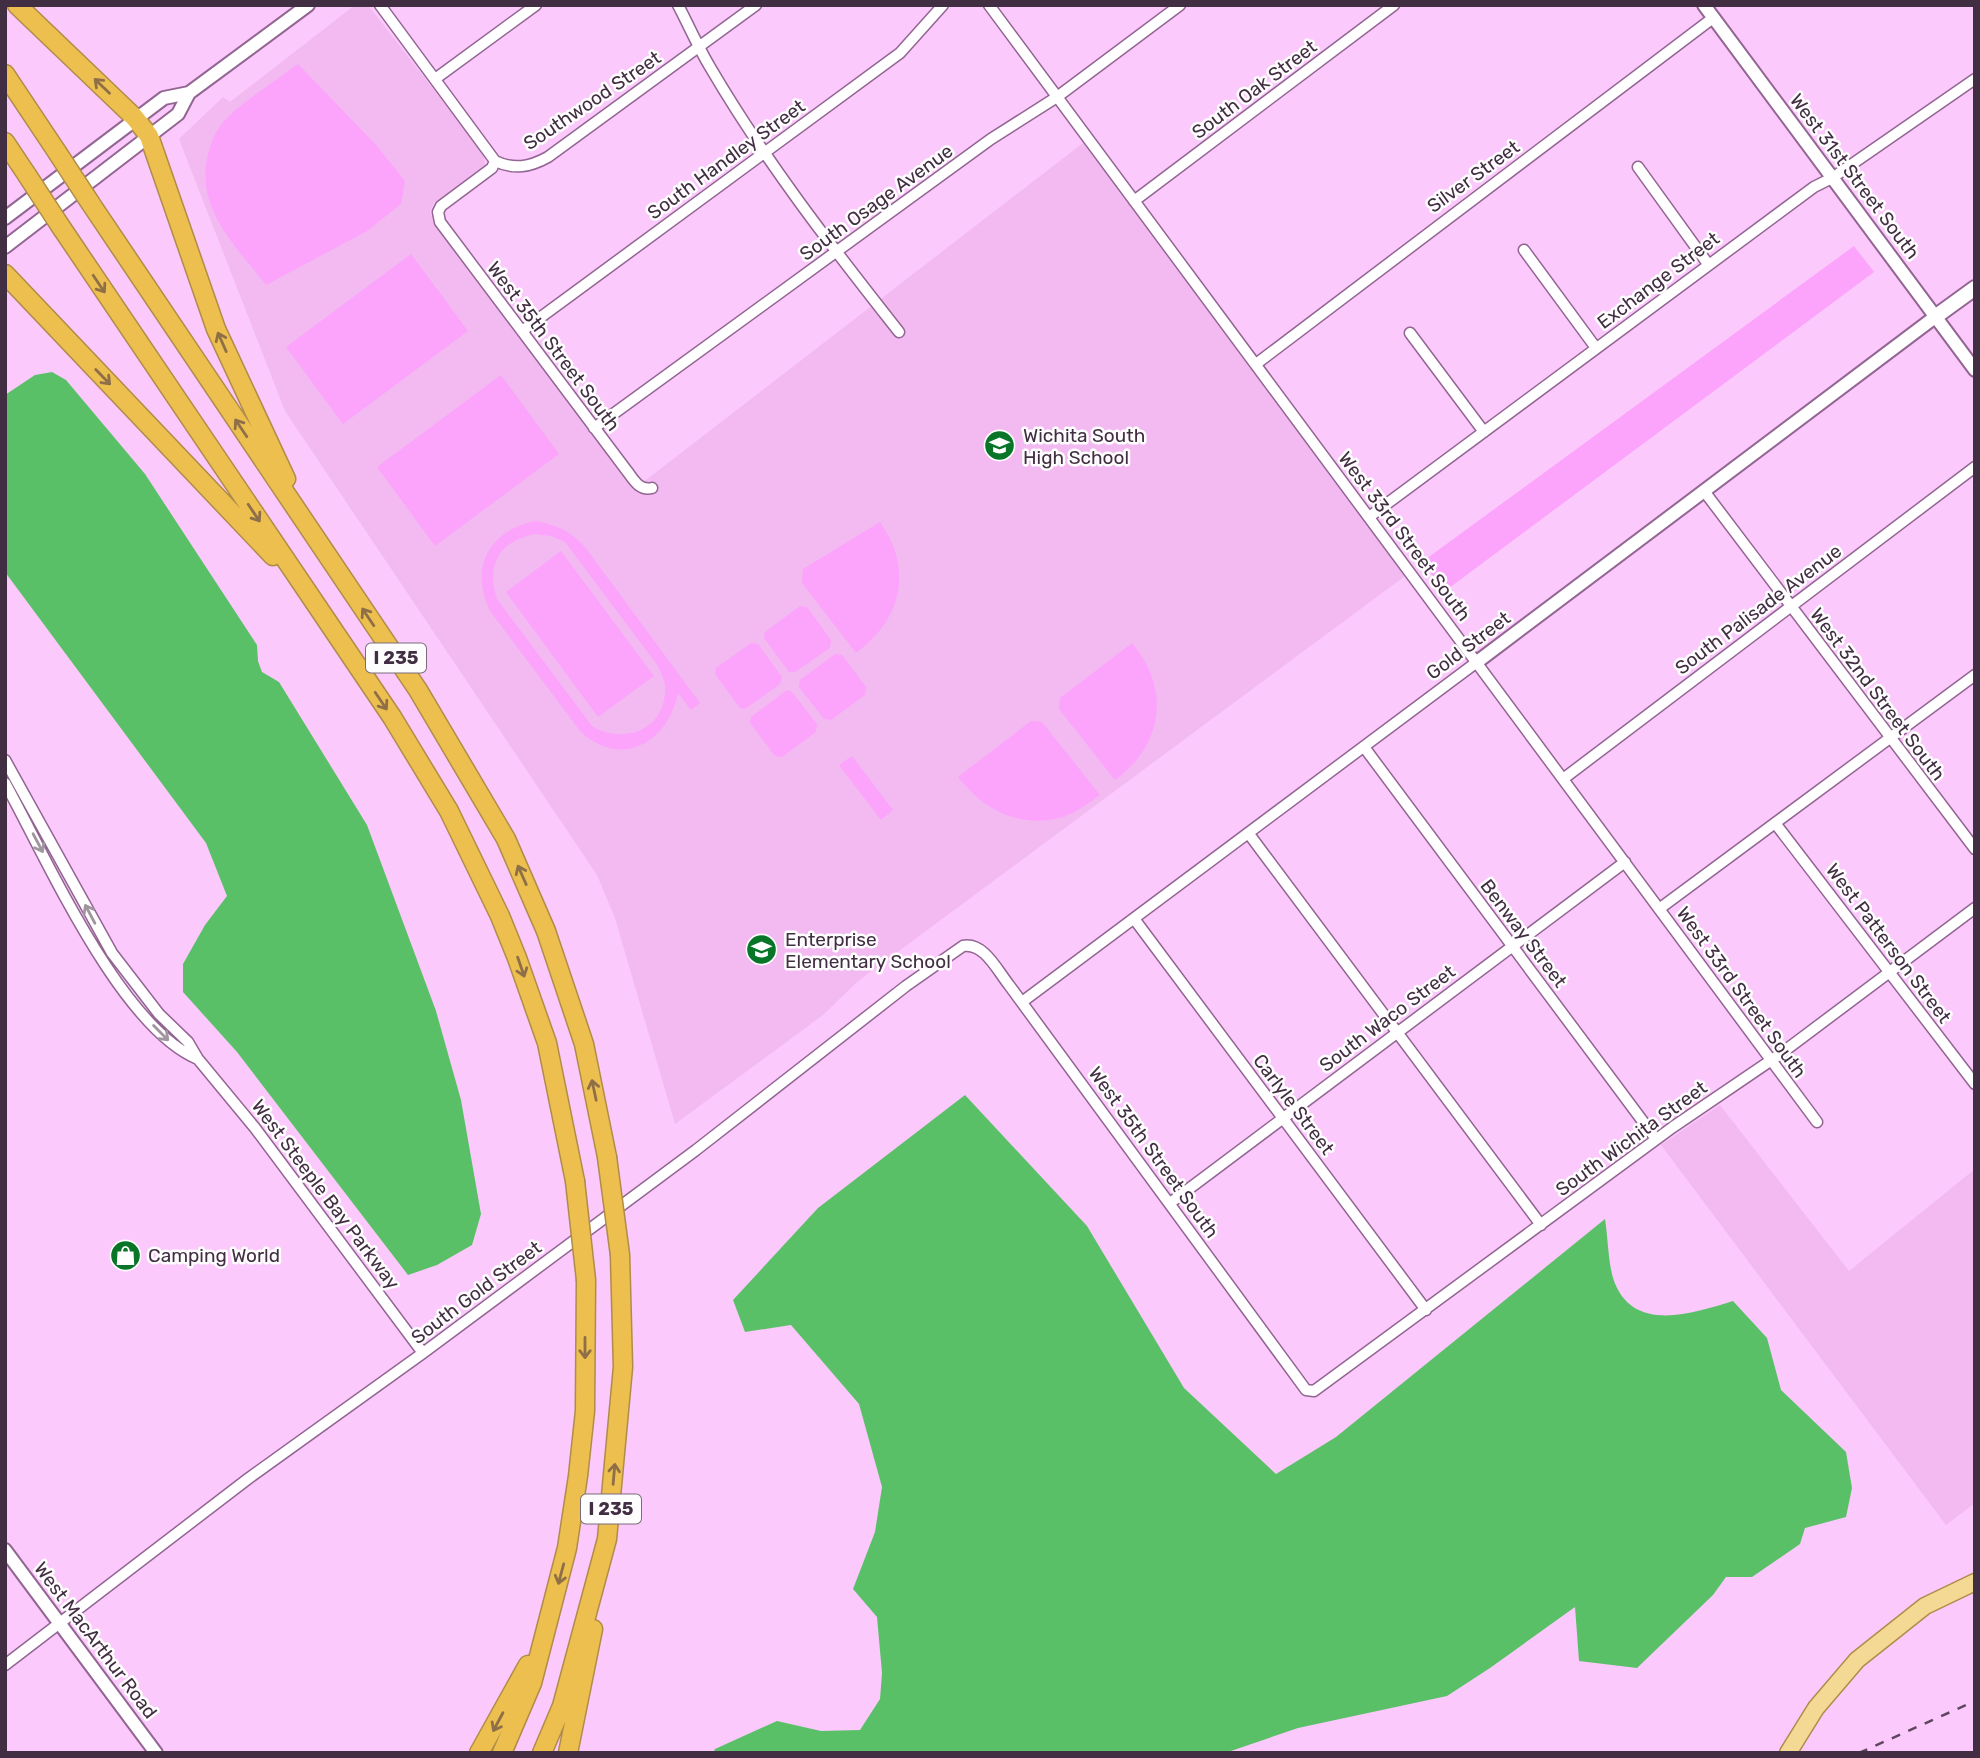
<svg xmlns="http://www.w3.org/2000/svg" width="1980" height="1758" viewBox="0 0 1980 1758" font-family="Rubik,sans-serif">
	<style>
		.built { fill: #f2baf1 }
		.green { fill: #fca3fc; fill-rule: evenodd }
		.water { fill: #5ac068 }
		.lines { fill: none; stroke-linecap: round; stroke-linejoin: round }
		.minor-casing { stroke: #926592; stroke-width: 13 }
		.tertiary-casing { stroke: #926592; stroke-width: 16 }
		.secondary-casing { stroke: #926592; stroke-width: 18 }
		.primary-casing { stroke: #b08c4a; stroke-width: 19 }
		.motorway-casing { stroke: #b08c4a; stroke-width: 21 }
		.minor { stroke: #fff; stroke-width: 10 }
		.tertiary { stroke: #fff; stroke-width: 12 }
		.secondary { stroke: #fff; stroke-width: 14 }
		.primary { stroke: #f4d995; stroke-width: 16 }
		.motorway { stroke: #ecbf4f; stroke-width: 18 }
		.rail { stroke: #5f465f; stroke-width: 2.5; stroke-dasharray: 9 9; stroke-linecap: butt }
		.motorway-bridge-casing { stroke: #b08c4a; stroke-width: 21; stroke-linecap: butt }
		.motorway-bridge { stroke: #ecbf4f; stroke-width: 18 }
		.oneway { stroke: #8e6f48 }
		.oneway2 { stroke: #a096a0 }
		.labels { text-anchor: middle; stroke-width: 5; stroke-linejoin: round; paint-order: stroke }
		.shield { fill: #fdfdfd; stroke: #7a6c7a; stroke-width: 2 }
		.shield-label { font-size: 18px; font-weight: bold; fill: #422e42 }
		.street-label { font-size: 19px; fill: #422e42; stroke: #fdfdfd }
		.poi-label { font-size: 19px; fill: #422e42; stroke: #fdfdfd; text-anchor: start }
	</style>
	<rect width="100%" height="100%" fill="#fbc9fb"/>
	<!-- built -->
	<path class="built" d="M355,5H368L483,153L485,165L434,203L430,212L434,224L633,490L1083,143L1405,576L857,982L823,1015L675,1124L615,918L597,875L285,411L179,139L223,97L230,102Z
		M1720,1105L1849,1271L1975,1169V1503L1946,1525L1661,1145Z"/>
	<!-- green -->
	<path class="green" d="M298,64L376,145L405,181L401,204L367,231L266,285C237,247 197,211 207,159C210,144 215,131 225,120C246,99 274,82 298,64Z
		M1854,246L1874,272L1445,591L1422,562Z
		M411,254L468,331L343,424L286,347Z
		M501,375L559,454L435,546L377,467Z
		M536,521C557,525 570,531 585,547L700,703L691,710L678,693C668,743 621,769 581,732L490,611C469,567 489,530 536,521ZM535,534L551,536L565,542L658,666C661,673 665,680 665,687C667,729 624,746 592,726L497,599C486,565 499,541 535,534Z
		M880,522C914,570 901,620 856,653L802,583L803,569Z
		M561,551L654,676L598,717L506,592Z
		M800,606L807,607L831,640L830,648L795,672H789L764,638L765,632Z
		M751,643L758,644L782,677L780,684L745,709L740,708L715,674L716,668Z
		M1132,643C1171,689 1163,745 1115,780L1059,709L1060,698Z
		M835,654L842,655L866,687L865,695L831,720L824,719L799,687L800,680Z
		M787,690L792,692L817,724L816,732L782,757L775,756L750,723L751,717Z
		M1031,721L1042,722L1100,795C1091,801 1082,808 1073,813C1029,832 986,814 958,777Z
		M852,756L893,810L881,820L839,765Z"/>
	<!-- water -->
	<path class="water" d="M52,372L66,380L145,474L257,645L258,661L262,672L279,682L367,825L436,1011L461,1100L481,1214L472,1245L437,1265L408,1275L237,1052L183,992V964L205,925L227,896L206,843L5,572V395L35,375Z
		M965,1095L1087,1226L1184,1388L1276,1474L1336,1437L1605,1219C1608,1238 1608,1260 1613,1278C1631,1334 1691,1314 1733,1301L1767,1338L1781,1390L1846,1452L1852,1488L1846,1517L1805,1528L1800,1544L1752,1577H1726L1713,1595L1637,1668L1579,1661L1575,1607L1490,1668L1447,1696L1298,1728L1225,1753H713L715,1749L777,1721L821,1731L860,1730L880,1699L882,1673L877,1617L853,1589L875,1532L882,1487L859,1404L791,1325L745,1332L733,1300L818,1208Z"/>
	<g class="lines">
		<defs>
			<path id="minor" d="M380,5L495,161C514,170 530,167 548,157L756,5
				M678,5C689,26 698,47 710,67C765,161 832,247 899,332
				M989,5L1817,1122
				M435,79L536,5
				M495,161L492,168L441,206L438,212L440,222L627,471C634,480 639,491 652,488
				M1638,167L1708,264
				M1134,201L1394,5
				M1524,250L1596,348
				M522,331L900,53L943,5
				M1410,333L1484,432
				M1256,364L1713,18
				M594,428L991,139L1057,97L1180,5
				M1704,491L1975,849
				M1369,517L1814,187L1832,178L1975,79
				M1364,747L1656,1139
				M5,760L112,953L159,1014L188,1042L198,1059C120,1027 46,857 5,783
				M1563,779L1975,467
				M1775,823L1975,1084
				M1249,834L1541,1225
				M1659,909L1975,675
				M1135,920L1426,1310
				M1022,1002L1477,662
				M198,1059L255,1128L423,1353
				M1170,1203L1625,862
				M5,1665L249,1478L423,1353L696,1150L906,986L963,946C984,942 997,970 1009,985L1306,1390L1314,1391L1673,1127L1779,1055L1975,908"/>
			<path id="tertiary" d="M1704,5L1975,370
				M5,218L164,98L189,93L308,5
				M5,247L178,114L189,93
				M1477,662L1935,317
				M5,1550L156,1753"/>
			<path id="secondary" d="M1935,317L1975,288"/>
			<path id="primary" d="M1788,1753L1816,1708L1857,1660L1925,1606L1975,1582"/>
			<path id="motorway" d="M17,5L135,118L149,136L216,329L286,479
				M5,74L57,152
				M5,142L27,175
				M91,204L418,690L506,839L546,931L584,1044L607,1157
				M61,227L392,717L449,811L500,916L517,958L547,1043L575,1181
				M5,274L273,556
				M479,1753L528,1665
				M502,1753L532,1683L567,1548L578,1476L585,1411L586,1280
				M542,1753L562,1706L607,1539L623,1367L620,1255
				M568,1753L593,1629"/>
		</defs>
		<!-- minor casing -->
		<use href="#minor" class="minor-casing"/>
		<!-- tertiary casing -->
		<use href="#tertiary" class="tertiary-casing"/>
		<!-- secondary casing -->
		<use href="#secondary" class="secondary-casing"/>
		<!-- primary casing -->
		<use href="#primary" class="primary-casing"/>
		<!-- motorway casing -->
		<use href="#motorway" class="motorway-casing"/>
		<!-- minor -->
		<use href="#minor" class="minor"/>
		<!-- tertiary -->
		<use href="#tertiary" class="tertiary"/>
		<!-- secondary -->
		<use href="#secondary" class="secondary"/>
		<!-- primary -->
		<use href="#primary" class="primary"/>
		<!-- motorway -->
		<use href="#motorway" class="motorway"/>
		<!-- rail -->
		<path class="rail" d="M1859,1753L1975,1701"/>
		<defs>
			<path id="motorway-bridge" d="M57,152L91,204
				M27,175L61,227
				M607,1157L620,1255
				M575,1181L586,1280"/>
		</defs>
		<!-- motorway-bridge casing -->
		<use href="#motorway-bridge" class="motorway-bridge-casing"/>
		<!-- motorway-bridge -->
		<use href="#motorway-bridge" class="motorway-bridge"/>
	</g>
	<!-- one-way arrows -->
	<defs><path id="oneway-shaft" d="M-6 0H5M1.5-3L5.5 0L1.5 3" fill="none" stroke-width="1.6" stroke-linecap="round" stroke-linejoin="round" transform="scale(1.75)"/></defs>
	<g class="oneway">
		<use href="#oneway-shaft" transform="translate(102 86) rotate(-136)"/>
		<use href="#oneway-shaft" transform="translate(99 284) rotate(56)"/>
		<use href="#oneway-shaft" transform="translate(222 342) rotate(-114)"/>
		<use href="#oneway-shaft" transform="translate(103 377) rotate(46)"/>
		<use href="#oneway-shaft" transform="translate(241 428) rotate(-124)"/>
		<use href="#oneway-shaft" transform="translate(254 513) rotate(56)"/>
		<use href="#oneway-shaft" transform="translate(368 617) rotate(-124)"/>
		<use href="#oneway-shaft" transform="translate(381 701) rotate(56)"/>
		<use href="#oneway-shaft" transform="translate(522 875) rotate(-114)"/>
		<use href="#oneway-shaft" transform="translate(521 967) rotate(71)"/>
		<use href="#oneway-shaft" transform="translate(594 1090) rotate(-102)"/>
		<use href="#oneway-shaft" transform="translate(585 1348) rotate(90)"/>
		<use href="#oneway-shaft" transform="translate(614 1474) rotate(-85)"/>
		<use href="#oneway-shaft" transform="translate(561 1574) rotate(105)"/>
		<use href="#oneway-shaft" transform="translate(498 1722) rotate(118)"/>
	</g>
	<g class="oneway2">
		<use href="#oneway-shaft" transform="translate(38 843) rotate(62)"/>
		<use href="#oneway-shaft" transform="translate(90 914) rotate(-118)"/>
		<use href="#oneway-shaft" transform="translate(161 1033) rotate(45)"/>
	</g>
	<!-- icons -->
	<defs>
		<symbol id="school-disc" viewBox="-11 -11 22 22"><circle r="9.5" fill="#097528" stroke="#fdfdfd"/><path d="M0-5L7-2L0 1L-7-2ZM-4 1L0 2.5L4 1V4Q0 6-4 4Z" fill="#fff"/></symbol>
		<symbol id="shop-disc" viewBox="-11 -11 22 22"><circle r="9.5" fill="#097528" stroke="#fdfdfd"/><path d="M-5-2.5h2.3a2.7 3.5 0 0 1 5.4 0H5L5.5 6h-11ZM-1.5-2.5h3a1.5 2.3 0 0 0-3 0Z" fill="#fff"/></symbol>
	</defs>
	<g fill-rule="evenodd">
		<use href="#school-disc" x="982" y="428" width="35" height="35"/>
		<use href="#school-disc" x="744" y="932" width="35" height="35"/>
		<use href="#shop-disc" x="108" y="1238" width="35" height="35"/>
	</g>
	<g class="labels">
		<!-- shield labels -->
		<g class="shield">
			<rect x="366" y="643.5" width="60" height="29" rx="5"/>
			<rect x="581" y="1494.5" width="60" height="29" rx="5"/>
		</g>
		<g class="shield-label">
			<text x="396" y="664">I 235</text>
			<text x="611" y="1515">I 235</text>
		</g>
		<!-- street labels -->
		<g class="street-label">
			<text transform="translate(1254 89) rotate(-37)" y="7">South Oak Street</text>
			<text transform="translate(592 100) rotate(-34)" y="7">Southwood Street</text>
			<text transform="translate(726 159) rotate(-36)" y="7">South Handley Street</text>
			<text transform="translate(1473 176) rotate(-36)" y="7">Silver Street</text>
			<text transform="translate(1855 176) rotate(53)" y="7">West 31st Street South</text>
			<text transform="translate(876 202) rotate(-36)" y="7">South Osage Avenue</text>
			<text transform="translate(1658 280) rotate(-37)" y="7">Exchange Street</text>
			<text transform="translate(554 346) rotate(53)" y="7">West 35th Street South</text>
			<text transform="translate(1405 536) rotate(53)" y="7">West 33rd Street South</text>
			<text transform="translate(1758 609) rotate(-37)" y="7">South Palisade Avenue</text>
			<text transform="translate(1468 645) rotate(-37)" y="7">Gold Street</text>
			<text transform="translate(1878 694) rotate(53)" y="7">West 32nd Street South</text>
			<text transform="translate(1524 933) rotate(53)" y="7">Benway Street</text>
			<text transform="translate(1889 943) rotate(53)" y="7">West Patterson Street</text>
			<text transform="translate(1742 992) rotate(54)" y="7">West 33rd Street South</text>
			<text transform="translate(1387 1018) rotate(-37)" y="7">South Waco Street</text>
			<text transform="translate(1294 1104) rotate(53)" y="7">Carlyle Street</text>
			<text transform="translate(1631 1138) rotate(-36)" y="7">South Wichita Street</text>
			<text transform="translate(1154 1152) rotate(54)" y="7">West 35th Street South</text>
			<text transform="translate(326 1194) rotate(53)" y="7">West Steeple Bay Parkway</text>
			<text transform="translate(476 1292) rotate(-37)" y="7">South Gold Street</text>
			<text transform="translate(96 1640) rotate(53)" y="7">West MacArthur Road</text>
		</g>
		<!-- poi labels -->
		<g class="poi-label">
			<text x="1023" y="442">Wichita South<tspan x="1023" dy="22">High School</tspan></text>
			<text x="785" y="946">Enterprise<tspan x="785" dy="22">Elementary School</tspan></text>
			<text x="148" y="1262">Camping World</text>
		</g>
	</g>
	<!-- border -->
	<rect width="1980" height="1758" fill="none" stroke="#422e42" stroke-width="14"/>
</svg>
